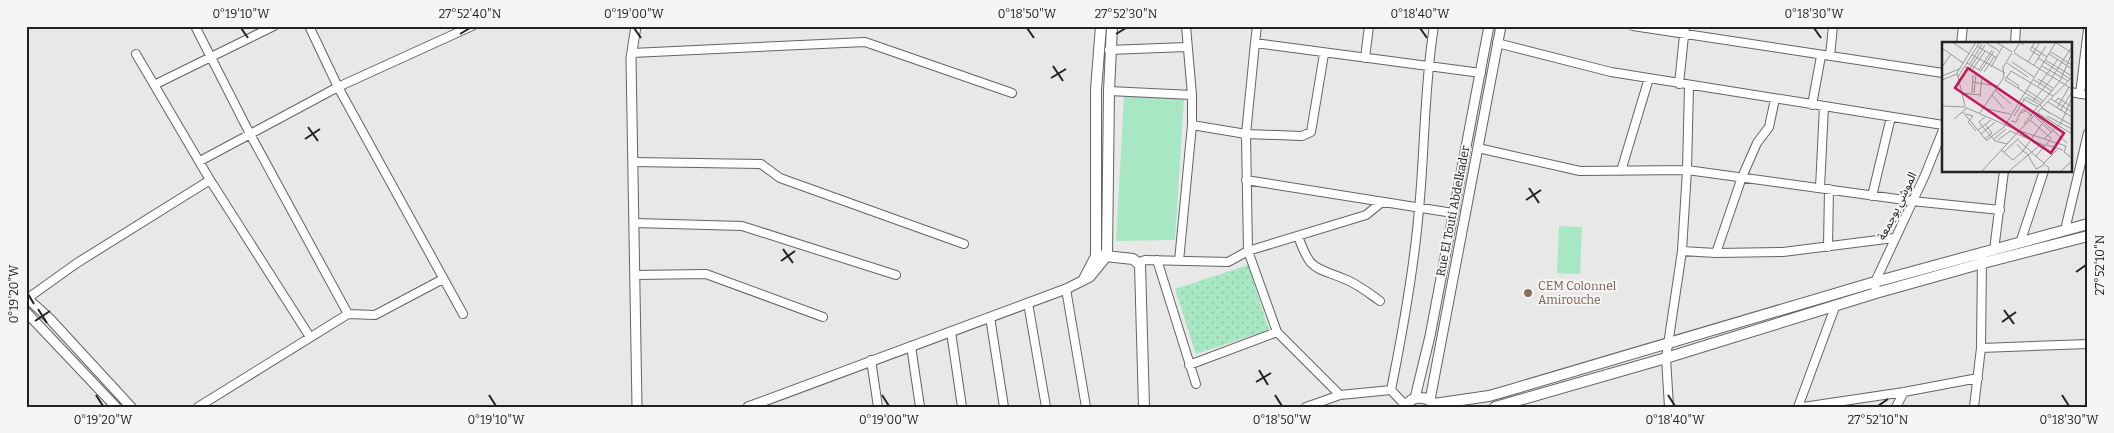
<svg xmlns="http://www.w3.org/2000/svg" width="2114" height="433" viewBox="0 0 2114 433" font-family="Bitter,'Noto Sans Arabic',serif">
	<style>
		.grass { fill: url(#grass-dots) }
		.pitch { fill: #a8e7c3 }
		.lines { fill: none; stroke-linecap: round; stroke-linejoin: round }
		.minor-casing { stroke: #646464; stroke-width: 10 }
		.tertiary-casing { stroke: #646464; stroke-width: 11 }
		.secondary-casing { stroke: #646464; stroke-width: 12 }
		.minor { stroke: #fff; stroke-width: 8 }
		.tertiary { stroke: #fff; stroke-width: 9 }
		.secondary { stroke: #fff; stroke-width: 10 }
		.ticks { fill: none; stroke: #222; stroke-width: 2 }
		.education-dot { fill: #8d6e63; stroke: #f5f5f6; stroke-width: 2 }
		.labels { text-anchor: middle; stroke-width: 4; stroke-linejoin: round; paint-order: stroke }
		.street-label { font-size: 12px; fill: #222; stroke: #f5f5f6 }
		.education-label { font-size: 12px; fill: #785e54; stroke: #f5f5f6; text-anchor: start }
		.inset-road { fill: none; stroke: #999; stroke-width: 1 }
		.view { fill: #c2185b; fill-opacity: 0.15; stroke: #c2185b; stroke-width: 2.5 }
		.inset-edge { fill: none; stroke: #222; stroke-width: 2.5 }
		.neatline { fill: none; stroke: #222; stroke-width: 2 }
		.ticks-label { font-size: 12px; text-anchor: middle; fill: #222 }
	</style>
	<defs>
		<pattern id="grass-dots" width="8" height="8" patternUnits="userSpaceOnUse" patternTransform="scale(1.25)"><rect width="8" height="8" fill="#a8e7c3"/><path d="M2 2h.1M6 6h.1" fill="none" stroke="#90c6a7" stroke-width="1.8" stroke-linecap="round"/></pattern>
	</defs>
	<rect width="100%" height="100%" fill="#e8e8e9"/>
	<!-- grass -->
	<path class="grass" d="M1248,265L1269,330L1196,354L1175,289Z"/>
	<!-- pitch -->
	<path class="pitch" d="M1124,96L1184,99L1175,240L1116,241Z
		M1559,226L1582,227L1580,274L1557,273Z"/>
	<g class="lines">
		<defs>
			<path id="minor" d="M195,26L250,134L348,314
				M309,26L338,87L463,314
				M1633,26L1943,73
				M1255,43L1257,26
				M1497,43L1611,72L1943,125
				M1961,44L1963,26
				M2015,44L2016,26
				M1109,50L1186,47
				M632,53L865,42L1012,93
				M136,54L210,180L310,337
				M1830,56L1833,26
				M1365,58L1369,26
				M1679,84L1685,26
				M154,85L274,26
				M1109,91L1192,95
				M2070,92L2088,95
				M2080,94L2088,29
				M1812,105L1821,56
				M1192,125L1246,134L1255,43L1481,73
				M1478,148L1580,171L1687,170L1912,201L2000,210
				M200,161L338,87L472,26
				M633,162L761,164L780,178L964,244
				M1621,171L1649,78
				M1246,180L1453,213
				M1820,188L1824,106
				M1872,196L1891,117
				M634,223L742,226L896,275
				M2065,230L2088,133
				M1298,236C1311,273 1315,266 1347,280C1359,285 1370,294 1380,301
				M2020,243L2044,171
				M1828,247L1829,189
				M1994,250L2004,171
				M1682,251L1716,253L1783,252L1894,238
				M1716,253L1742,177L1757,143L1769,127L1775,99
				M1157,260L1196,384
				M1179,261L1192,125V95L1186,26
				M1139,262L1145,260L1228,262L1248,251L1366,215L1382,202
				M635,275L706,274L823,317
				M1066,289L1086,407
				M1876,293L1875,282L1925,175L1943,130
				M28,298L77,263L210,180
				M1028,303L1046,407
				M990,317L1004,407
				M951,332L962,407
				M1277,332L1340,395L1391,390L1405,405
				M911,346L920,407
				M1981,348L2088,344
				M871,360L878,407
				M1189,365L1277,332L1248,251L1246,134L1302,136L1311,132L1324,54
				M1391,390C1403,330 1414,270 1419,209C1425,148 1424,87 1434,26
				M198,407L348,314L375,315L443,279
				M1306,407L1340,395
				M1669,407L1666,358L1682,251L1687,170L1689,86
				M1798,407L1835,307
				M1803,407L1904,392L1978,378
				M1896,407L1904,392
				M1974,407L1981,348L1982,258"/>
			<path id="tertiary" d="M636,26L631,58L637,407
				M1084,278L1096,255
				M26,297L50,319L131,407
				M26,312L116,407
				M1415,398L1430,336L1489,26
				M1430,400L1501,26
				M748,407L1066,289L1090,277L1107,256"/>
			<path id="secondary" d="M1101,26L1096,90V255L1133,259L1140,265L1144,407
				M1107,256L1109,91L1112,26
				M1434,404L1489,396L1510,390L1875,282L2088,224
				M1405,407C1411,397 1419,396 1430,400L1435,407
				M1495,407L1666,358L1876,293L1983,263L2088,236"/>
		</defs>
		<!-- minor casing -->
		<use href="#minor" class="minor-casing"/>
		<!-- tertiary casing -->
		<use href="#tertiary" class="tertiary-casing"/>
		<!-- secondary casing -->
		<use href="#secondary" class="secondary-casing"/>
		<!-- minor -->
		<use href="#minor" class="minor"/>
		<!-- tertiary -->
		<use href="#tertiary" class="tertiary"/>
		<!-- secondary -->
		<use href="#secondary" class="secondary"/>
	</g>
	<!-- ticks -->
	<path class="ticks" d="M241,28L248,38M634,28L641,38M1027,28L1034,38M1420,28L1427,38M1814,28L1821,38M460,34L470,28M1116,34L1126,28M1053,66L1063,81M1051,78L1066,69M308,127L318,141M305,139L320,129M1529,188L1539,203M1526,200L1541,190M783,249L793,263M781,261L795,251M2076,272L2086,265M28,294L34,304M38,309L47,323M2004,310L2014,324M35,321L50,311M2002,322L2016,312M1259,370L1268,385M1256,382L1271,373M96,395L103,406M489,395L496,406M882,395L889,406M1275,395L1282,406M1668,395L1675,406M2062,395L2069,406M1878,406L1888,399"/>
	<!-- markers -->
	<circle class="education-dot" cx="1528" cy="293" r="5"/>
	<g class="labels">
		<!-- street labels -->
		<g class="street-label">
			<text transform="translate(1897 206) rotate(-64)" y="4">الموشي بوجمعة</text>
			<text transform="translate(1453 211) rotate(-79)" y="4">Rue El Touti Abdelkader</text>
		</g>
		<!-- education labels -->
		<g class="education-label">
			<text x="1538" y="290">CEM Colonnel<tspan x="1538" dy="14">Amirouche</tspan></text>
		</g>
	</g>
	<!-- overview -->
	<g transform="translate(1942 42)">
		<rect width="130" height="130" fill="#e8e8e9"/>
		<path class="inset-road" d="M10,0L28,12M43,0L57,9M54,0L70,10M93,0L88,8L98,14M35,4L55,16M90,5L105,15M0,6L21,21M72,10L78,0L82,3M109,10L130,23M72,11L130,47M107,12L130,27M30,13L63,31M96,16L128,37M103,18L130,34M70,20L92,35M86,20L98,0M25,21L39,29L52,9M65,21L86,35M28,22L40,2M92,23L104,4M100,24L126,39M0,25L9,12M23,25L34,32L32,51M49,25L61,4M31,27L43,9M27,28L43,3M37,28L50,8M42,30L52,15M0,34L17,27M111,34L129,6M16,35L38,0M64,35L77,44L76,46M96,37L111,46M0,38L15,32M92,38L110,49M30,40L56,44M96,44L116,17M53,48L69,62M85,48L101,59M19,51L38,53M30,51L31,33M50,53L62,67M38,55L40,35M84,55L98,63M81,57L96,65M109,57L130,70M91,59L111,35M106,60L130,75M113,60L116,56L130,65M99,61L63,38L69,29L111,54M0,64L24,65M23,64L15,31L34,0M100,65L98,63L118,39L130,11L113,0M25,66L77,89M41,66L68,72M99,66L108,71L100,66M115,66L127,45M118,69L130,50M21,70L45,99M78,70L82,67L90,74M38,71L62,35L61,25L70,11M96,71L130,92M108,71L130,83M24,72L31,74L26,80L34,89M94,73L125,101M72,74L84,55M93,74L110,91M105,74L130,87M43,75L37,80L40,84L53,99L65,102M12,77L25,66M88,78L110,97M69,79L74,80L78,71L84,69M82,82L97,63M62,85L114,0M36,88L49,78M78,88L130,35M68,89L104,104M78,89L124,104M39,92L53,80M43,97L50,91L43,82M52,97L64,87M102,97L119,81L129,58M45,98L62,85M56,98L68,89M76,98L107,126L106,130M75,102L81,109L100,82M105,103L121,108M124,104L122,110L130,116M59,108L71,118L81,109L87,113M62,110L77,96M86,113L94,127L102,123M94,114L108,98M101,122L115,108M39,130L77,89M66,130L98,103M118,130L130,119"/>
		<path class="view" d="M26,26L122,91L109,111L13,46Z"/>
		<rect width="130" height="130" class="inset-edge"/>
	</g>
	<!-- border -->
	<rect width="2114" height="433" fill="none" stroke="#f5f5f6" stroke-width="55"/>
	<rect x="28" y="28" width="2058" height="378" class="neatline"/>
	<g class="ticks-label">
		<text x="241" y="18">0°19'10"W</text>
		<text x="470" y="18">27°52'40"N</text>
		<text x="634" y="18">0°19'00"W</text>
		<text x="1027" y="18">0°18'50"W</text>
		<text x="1126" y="18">27°52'30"N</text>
		<text x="1420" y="18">0°18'40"W</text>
		<text x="1814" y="18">0°18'30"W</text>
		<text transform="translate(2100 265) rotate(-90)" y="4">27°52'10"N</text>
		<text transform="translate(14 294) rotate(-90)" y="4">0°19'20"W</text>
		<text x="103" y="424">0°19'20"W</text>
		<text x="496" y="424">0°19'10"W</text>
		<text x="889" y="424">0°19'00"W</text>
		<text x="1282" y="424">0°18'50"W</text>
		<text x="1675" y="424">0°18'40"W</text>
		<text x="1878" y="424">27°52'10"N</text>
		<text x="2069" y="424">0°18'30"W</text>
	</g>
</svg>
